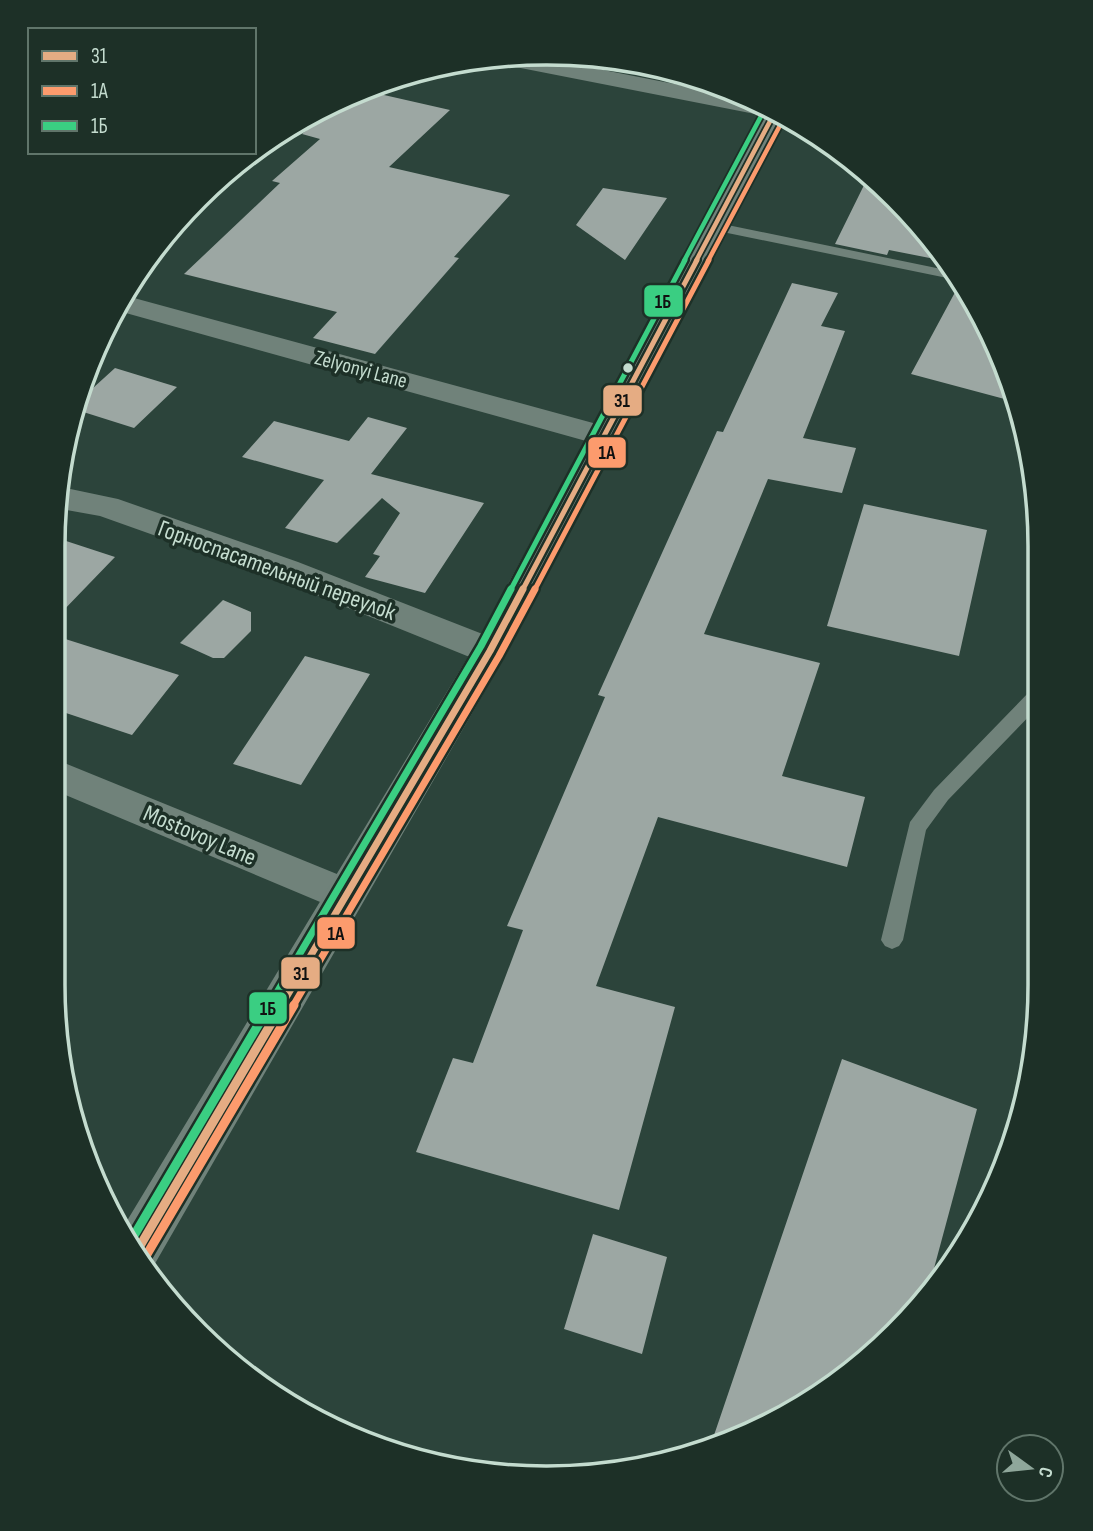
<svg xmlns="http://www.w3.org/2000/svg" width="1093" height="1531" viewBox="0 0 1093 1531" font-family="'Sofia Sans Condensed',sans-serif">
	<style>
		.building { fill: #9ca7a3 }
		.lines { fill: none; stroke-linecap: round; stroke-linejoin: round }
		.service { fill: #70827a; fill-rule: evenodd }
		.minor { fill: #70827a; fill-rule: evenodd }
		.secondary { fill: #70827a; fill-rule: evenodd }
		.bus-1-far3-casing { stroke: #1d3027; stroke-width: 8 }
		.bus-1-far2-casing { stroke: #1d3027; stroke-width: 10 }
		.bus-1-far1-casing { stroke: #1d3027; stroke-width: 12 }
		.bus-1-casing { stroke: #1d3027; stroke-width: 14 }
		.bus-2-far3-casing { stroke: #1d3027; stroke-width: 8 }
		.bus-2-far2-casing { stroke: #1d3027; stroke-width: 10 }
		.bus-2-far1-casing { stroke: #1d3027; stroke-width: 12 }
		.bus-2-casing { stroke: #1d3027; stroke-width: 14 }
		.bus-3-far3-casing { stroke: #1d3027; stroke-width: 8 }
		.bus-3-far2-casing { stroke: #1d3027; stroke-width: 10 }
		.bus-3-far1-casing { stroke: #1d3027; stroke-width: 12 }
		.bus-3-casing { stroke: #1d3027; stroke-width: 14 }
		.bus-1-far3 { stroke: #e5ac83; stroke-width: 4.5 }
		.bus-1-far2 { stroke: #e5ac83; stroke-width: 5 }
		.bus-1-far1 { stroke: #e5ac83; stroke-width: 7 }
		.bus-1 { stroke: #e5ac83; stroke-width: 9 }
		.bus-2-far3 { stroke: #fc9b6d; stroke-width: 4.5 }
		.bus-2-far2 { stroke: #fc9b6d; stroke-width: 5 }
		.bus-2-far1 { stroke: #fc9b6d; stroke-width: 7 }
		.bus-2 { stroke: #fc9b6d; stroke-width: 9 }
		.bus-3-far3 { stroke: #3ace82; stroke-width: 4.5 }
		.bus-3-far2 { stroke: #3ace82; stroke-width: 5 }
		.bus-3-far1 { stroke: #3ace82; stroke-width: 7 }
		.bus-3 { stroke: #3ace82; stroke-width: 9 }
		.bus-dot { fill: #c4dccf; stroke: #1d3027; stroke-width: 2.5 }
		.labels { text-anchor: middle; stroke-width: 7; stroke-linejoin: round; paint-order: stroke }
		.far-street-label { font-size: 21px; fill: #c4dccf; stroke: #1d3027 }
		.street-label { font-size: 24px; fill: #c4dccf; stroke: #1d3027 }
		.rim { fill: none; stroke: #c4dccf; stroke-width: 3.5 }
		.line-badge { stroke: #1d3027; stroke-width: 2.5 }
		.pale-badge-label { font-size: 19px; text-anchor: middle; font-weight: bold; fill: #111 }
	</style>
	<rect width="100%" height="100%" fill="#2c443b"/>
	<!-- building -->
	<path class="building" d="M362,90L450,110L389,167L510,195L454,257L459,258L375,354L313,338L337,312L184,274L280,183L272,181L320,139L302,134L348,97Z
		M869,175L918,220L945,261L889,250L887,255L835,244Z
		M603,188L667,198L625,260L576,225Z
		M792,283L838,293L821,326L845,331L803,438L856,448L842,493L768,479L704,634L820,663L782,776L865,797L847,867L658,817L596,986L675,1007L619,1210L416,1152L453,1058L473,1063L523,930L507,926L605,697L598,695L717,431L723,432Z
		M960,283L990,328L1012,401L911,374Z
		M115,368L177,387L134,428L77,410L82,398Z
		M368,417L407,428L371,474L484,503L425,593L365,577L380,556L373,554L400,513L382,498L337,543L285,528L324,480L242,457L274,421L349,441Z
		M864,504L987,530L959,656L827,626Z
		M60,539L115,557L59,615L60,561Z
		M223,600L251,612V631L224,658H213L180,643Z
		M59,637L179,675L132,735L57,710Z
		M305,656L370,674L301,785L233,764Z
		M842,1059L977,1109L926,1298L873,1356L765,1428L711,1444Z
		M593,1234L667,1257L642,1354L564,1329Z"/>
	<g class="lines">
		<!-- service -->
		<path class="service" d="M713,222L951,271L957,280L708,229V223Z
			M1037,688L1038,707L948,800L926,830L903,940L899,946L892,949L885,946L881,940L910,822L934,790L1031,690Z"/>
		<!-- minor -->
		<path class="minor" d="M527,55L756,100L784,115L775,118L495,63L487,61L484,57Z
			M123,295L615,429L620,436L615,443L604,446L115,310Z
			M61,487L118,499L298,562L503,642L508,651L503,660L490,664L477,660L274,578L100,516L61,509Z
			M57,760L359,883L365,895L359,907L344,912L56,791Z"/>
		<!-- secondary -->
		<path class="secondary" d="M767,105L785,116L508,651L149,1274L136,1259L122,1229L474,647Z"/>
		<defs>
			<path id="bus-1-far3" d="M696,261L776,110"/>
			<path id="bus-1-far2" d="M522,591L697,260"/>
			<path id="bus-1-far1" d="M281,1006L490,651L523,589"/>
			<path id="bus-1" d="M134,1256L282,1005"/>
			<path id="bus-2-far3" d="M708,261L785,116"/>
			<path id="bus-2-far2" d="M534,591L709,260"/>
			<path id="bus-2-far1" d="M293,1006L499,656L535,589"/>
			<path id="bus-2" d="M143,1261L294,1005"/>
			<path id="bus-3-far3" d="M684,261L767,105"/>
			<path id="bus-3-far2" d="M510,591L685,260"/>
			<path id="bus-3-far1" d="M269,1006L481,646L511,589"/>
			<path id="bus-3" d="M129,1244L270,1005"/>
		</defs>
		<!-- bus-1-far3 casing -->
		<use href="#bus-1-far3" class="bus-1-far3-casing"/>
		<!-- bus-1-far2 casing -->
		<use href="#bus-1-far2" class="bus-1-far2-casing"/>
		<!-- bus-1-far1 casing -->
		<use href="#bus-1-far1" class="bus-1-far1-casing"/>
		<!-- bus-1 casing -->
		<use href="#bus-1" class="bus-1-casing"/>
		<!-- bus-2-far3 casing -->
		<use href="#bus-2-far3" class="bus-2-far3-casing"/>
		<!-- bus-2-far2 casing -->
		<use href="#bus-2-far2" class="bus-2-far2-casing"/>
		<!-- bus-2-far1 casing -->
		<use href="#bus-2-far1" class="bus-2-far1-casing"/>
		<!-- bus-2 casing -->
		<use href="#bus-2" class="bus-2-casing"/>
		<!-- bus-3-far3 casing -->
		<use href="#bus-3-far3" class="bus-3-far3-casing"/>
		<!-- bus-3-far2 casing -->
		<use href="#bus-3-far2" class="bus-3-far2-casing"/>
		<!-- bus-3-far1 casing -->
		<use href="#bus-3-far1" class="bus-3-far1-casing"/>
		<!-- bus-3 casing -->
		<use href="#bus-3" class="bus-3-casing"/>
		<!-- bus-1-far3 -->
		<use href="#bus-1-far3" class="bus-1-far3"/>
		<!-- bus-1-far2 -->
		<use href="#bus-1-far2" class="bus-1-far2"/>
		<!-- bus-1-far1 -->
		<use href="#bus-1-far1" class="bus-1-far1"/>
		<!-- bus-1 -->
		<use href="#bus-1" class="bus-1"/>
		<!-- bus-2-far3 -->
		<use href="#bus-2-far3" class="bus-2-far3"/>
		<!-- bus-2-far2 -->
		<use href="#bus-2-far2" class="bus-2-far2"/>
		<!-- bus-2-far1 -->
		<use href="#bus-2-far1" class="bus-2-far1"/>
		<!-- bus-2 -->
		<use href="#bus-2" class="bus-2"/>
		<!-- bus-3-far3 -->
		<use href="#bus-3-far3" class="bus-3-far3"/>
		<!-- bus-3-far2 -->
		<use href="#bus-3-far2" class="bus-3-far2"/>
		<!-- bus-3-far1 -->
		<use href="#bus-3-far1" class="bus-3-far1"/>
		<!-- bus-3 -->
		<use href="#bus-3" class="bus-3"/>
	</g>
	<!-- markers -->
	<circle class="bus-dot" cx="628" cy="368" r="6"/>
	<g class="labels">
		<!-- far-street labels -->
		<g class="far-street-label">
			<text transform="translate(361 369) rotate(15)" y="7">Zelyonyi Lane</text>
		</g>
		<!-- street labels -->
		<g class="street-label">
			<text transform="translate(277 570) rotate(20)" y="8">Горноспасательный переулок</text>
			<text transform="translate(200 835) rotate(23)" y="8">Mostovoy Lane</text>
		</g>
	</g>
	<!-- crop -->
	<path d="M0 0H1093V1531H0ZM546 65H547A481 481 0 0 1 1028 546V985A481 481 0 0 1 547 1466H546A481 481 0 0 1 65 985V546A481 481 0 0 1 546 65Z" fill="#1d3027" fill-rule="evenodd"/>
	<path class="rim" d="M546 65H547A481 481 0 0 1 1028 546V985A481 481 0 0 1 547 1466H546A481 481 0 0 1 65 985V546A481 481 0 0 1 546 65Z"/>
	<g class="line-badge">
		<rect x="643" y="284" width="41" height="34" rx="7" fill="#3ace82"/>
		<rect x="602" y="384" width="41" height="33" rx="7" fill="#e5ac83"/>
		<rect x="587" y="436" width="40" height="33" rx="7" fill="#fc9b6d"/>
		<rect x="316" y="916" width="40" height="34" rx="7" fill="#fc9b6d"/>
		<rect x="280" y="956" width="41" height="34" rx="7" fill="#e5ac83"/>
		<rect x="248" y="991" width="40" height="34" rx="7" fill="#3ace82"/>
	</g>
	<g class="pale-badge-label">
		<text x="663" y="308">1Б</text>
		<text x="622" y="407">31</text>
		<text x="607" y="459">1А</text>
		<text x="336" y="940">1А</text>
		<text x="301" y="980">31</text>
		<text x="268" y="1015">1Б</text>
	</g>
	<!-- legend -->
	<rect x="28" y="28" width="228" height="126" fill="#1d3027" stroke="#60756a" stroke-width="2"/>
	<rect x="42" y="51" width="35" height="10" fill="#e5ac83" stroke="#60756a" stroke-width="2"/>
	<text x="91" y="63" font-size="21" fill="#c4dccf">31</text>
	<rect x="42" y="86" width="35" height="10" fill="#fc9b6d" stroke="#60756a" stroke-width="2"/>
	<text x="91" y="98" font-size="21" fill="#c4dccf">1А</text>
	<rect x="42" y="121" width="35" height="10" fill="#3ace82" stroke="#60756a" stroke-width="2"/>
	<text x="91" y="133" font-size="21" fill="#c4dccf">1Б</text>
	<!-- north arrow -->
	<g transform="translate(1030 1468) rotate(105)"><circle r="33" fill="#1d3027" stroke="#60756a" stroke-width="2"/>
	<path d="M0-5L12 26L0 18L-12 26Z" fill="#8fa79b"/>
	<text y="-10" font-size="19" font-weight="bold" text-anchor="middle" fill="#c4dccf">С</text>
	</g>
</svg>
